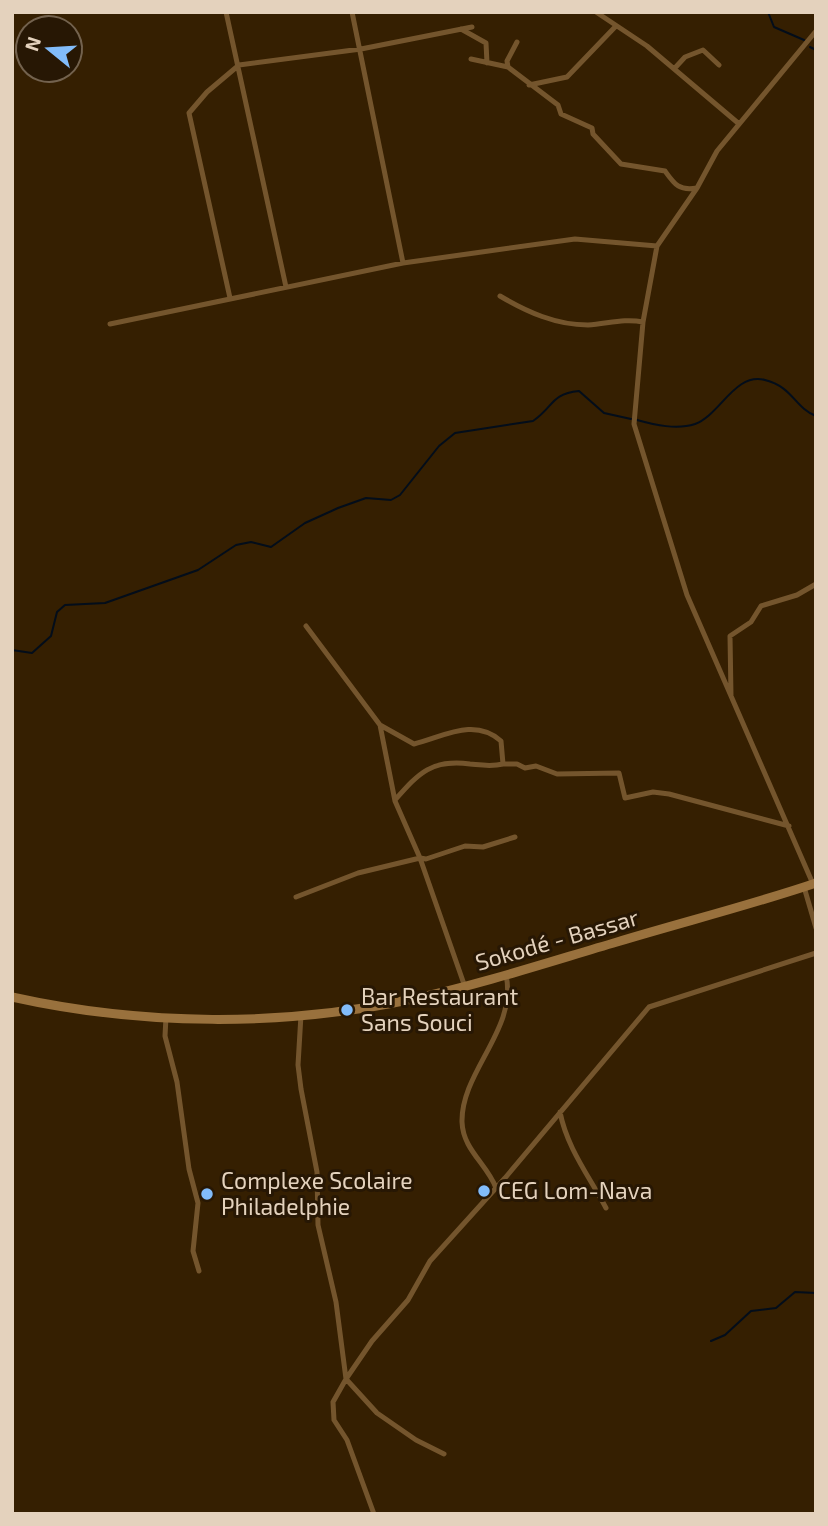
<svg xmlns="http://www.w3.org/2000/svg" width="828" height="1526" viewBox="0 0 828 1526" font-family="'Exo 2',sans-serif">
	<style>
		.lines { fill: none; stroke-linecap: round; stroke-linejoin: round }
		.stream { stroke: #030d1a; stroke-width: 2 }
		.minor { stroke: #74552d; stroke-width: 5 }
		.primary { stroke: #99713d; stroke-width: 9 }
		.poi-dot { fill: #82bcfa; stroke: #271704; stroke-width: 2.5 }
		.labels { text-anchor: middle; stroke-width: 6; stroke-linejoin: round; paint-order: stroke }
		.street-label { font-size: 23px; fill: #e4d2bd; stroke: #271704 }
		.poi-label { font-size: 23px; fill: #e4d2bd; stroke: #271704; text-anchor: start }
	</style>
	<rect width="100%" height="100%" fill="#351f01"/>
	<g class="lines">
		<!-- stream -->
		<path class="stream" d="M768,12L774,27L804,40
			M810,47L816,50
			M637,420C655,425 677,430 695,424C720,415 735,372 765,380C793,387 794,407 816,416
			M12,650L32,653L51,636L57,612L65,605L105,603L198,570L236,545L251,542L271,547L305,523L338,508L366,498L391,500L400,495L439,446L455,433L533,421C554,407 550,394 579,391L604,413L631,419
			M711,1341L725,1335L751,1311L776,1308L795,1292L816,1293"/>
		<!-- minor -->
		<path class="minor" d="M226,12L286,287
			M352,12L403,263
			M596,12L647,46L738,123
			M461,29L486,43L487,63
			M517,42L507,61L508,67L558,105L561,114L592,128L593,134L621,164L665,171C675,185 679,191 697,188
			M471,59L508,67
			M674,69L685,57L703,50L719,65
			M529,85L567,77L615,27
			M500,296C527,312 556,325 588,325C607,324 624,318 643,322
			M230,298L189,113L207,92L239,65L361,49L472,27
			M110,324L403,263L575,239L657,246
			M306,626L380,725L414,744C443,737 474,717 501,741L503,764H517L525,768L536,766L557,774L619,773L625,798L653,792L669,794L789,826
			M731,696L730,636L751,622L761,606L797,595L816,584
			M380,725L395,801L420,858L465,987
			M395,800C419,773 431,759 470,764C481,765 491,767 503,764
			M813,884L687,595L634,424L643,322L657,246L697,188L717,151L816,31
			M804,887L816,928
			M296,897L358,873L420,858L426,859L465,846L483,847L515,837
			M301,1015L298,1065L301,1089L317,1172L318,1225L336,1302L346,1379L333,1402L334,1420L347,1440L374,1514
			M166,1017L165,1036L177,1082L189,1169L198,1203L193,1251L199,1271
			M560,1112C567,1148 589,1176 606,1208
			M496,1188C487,1164 463,1150 462,1122C461,1071 518,1029 506,975
			M444,1454L416,1440L377,1413L346,1379L372,1341L408,1300L430,1261L505,1178L649,1007L816,953"/>
		<!-- primary -->
		<path class="primary" d="M12,997C143,1026 282,1027 413,999C482,984 549,962 617,942C683,922 751,905 816,883"/>
	</g>
	<!-- markers -->
	<g class="poi-dot">
		<circle cx="347" cy="1010" r="7"/>
		<circle cx="484" cy="1191" r="7"/>
		<circle cx="207" cy="1194" r="7"/>
	</g>
	<g class="labels">
		<!-- street labels -->
		<g class="street-label">
			<text transform="translate(557 940) rotate(-16)" y="8">Sokodé - Bassar</text>
		</g>
		<!-- poi labels -->
		<g class="poi-label">
			<text x="361" y="1005">Bar Restaurant<tspan x="361" dy="26">Sans Souci</tspan></text>
			<text x="221" y="1189">Complexe Scolaire<tspan x="221" dy="26">Philadelphie</tspan></text>
			<text x="498" y="1199">CEG Lom-Nava</text>
		</g>
	</g>
	<!-- border -->
	<rect width="828" height="1526" fill="none" stroke="#e4d2bd" stroke-width="28"/>
	<!-- north arrow -->
	<g transform="translate(49 49) rotate(288)"><circle r="33" fill="#271704" stroke="#73624e" stroke-width="2"/>
	<path d="M0-5L12 26L0 18L-12 26Z" fill="#82bcfa"/>
	<text y="-10" font-size="19" font-weight="bold" text-anchor="middle" fill="#e4d2bd">N</text>
	</g>
</svg>
